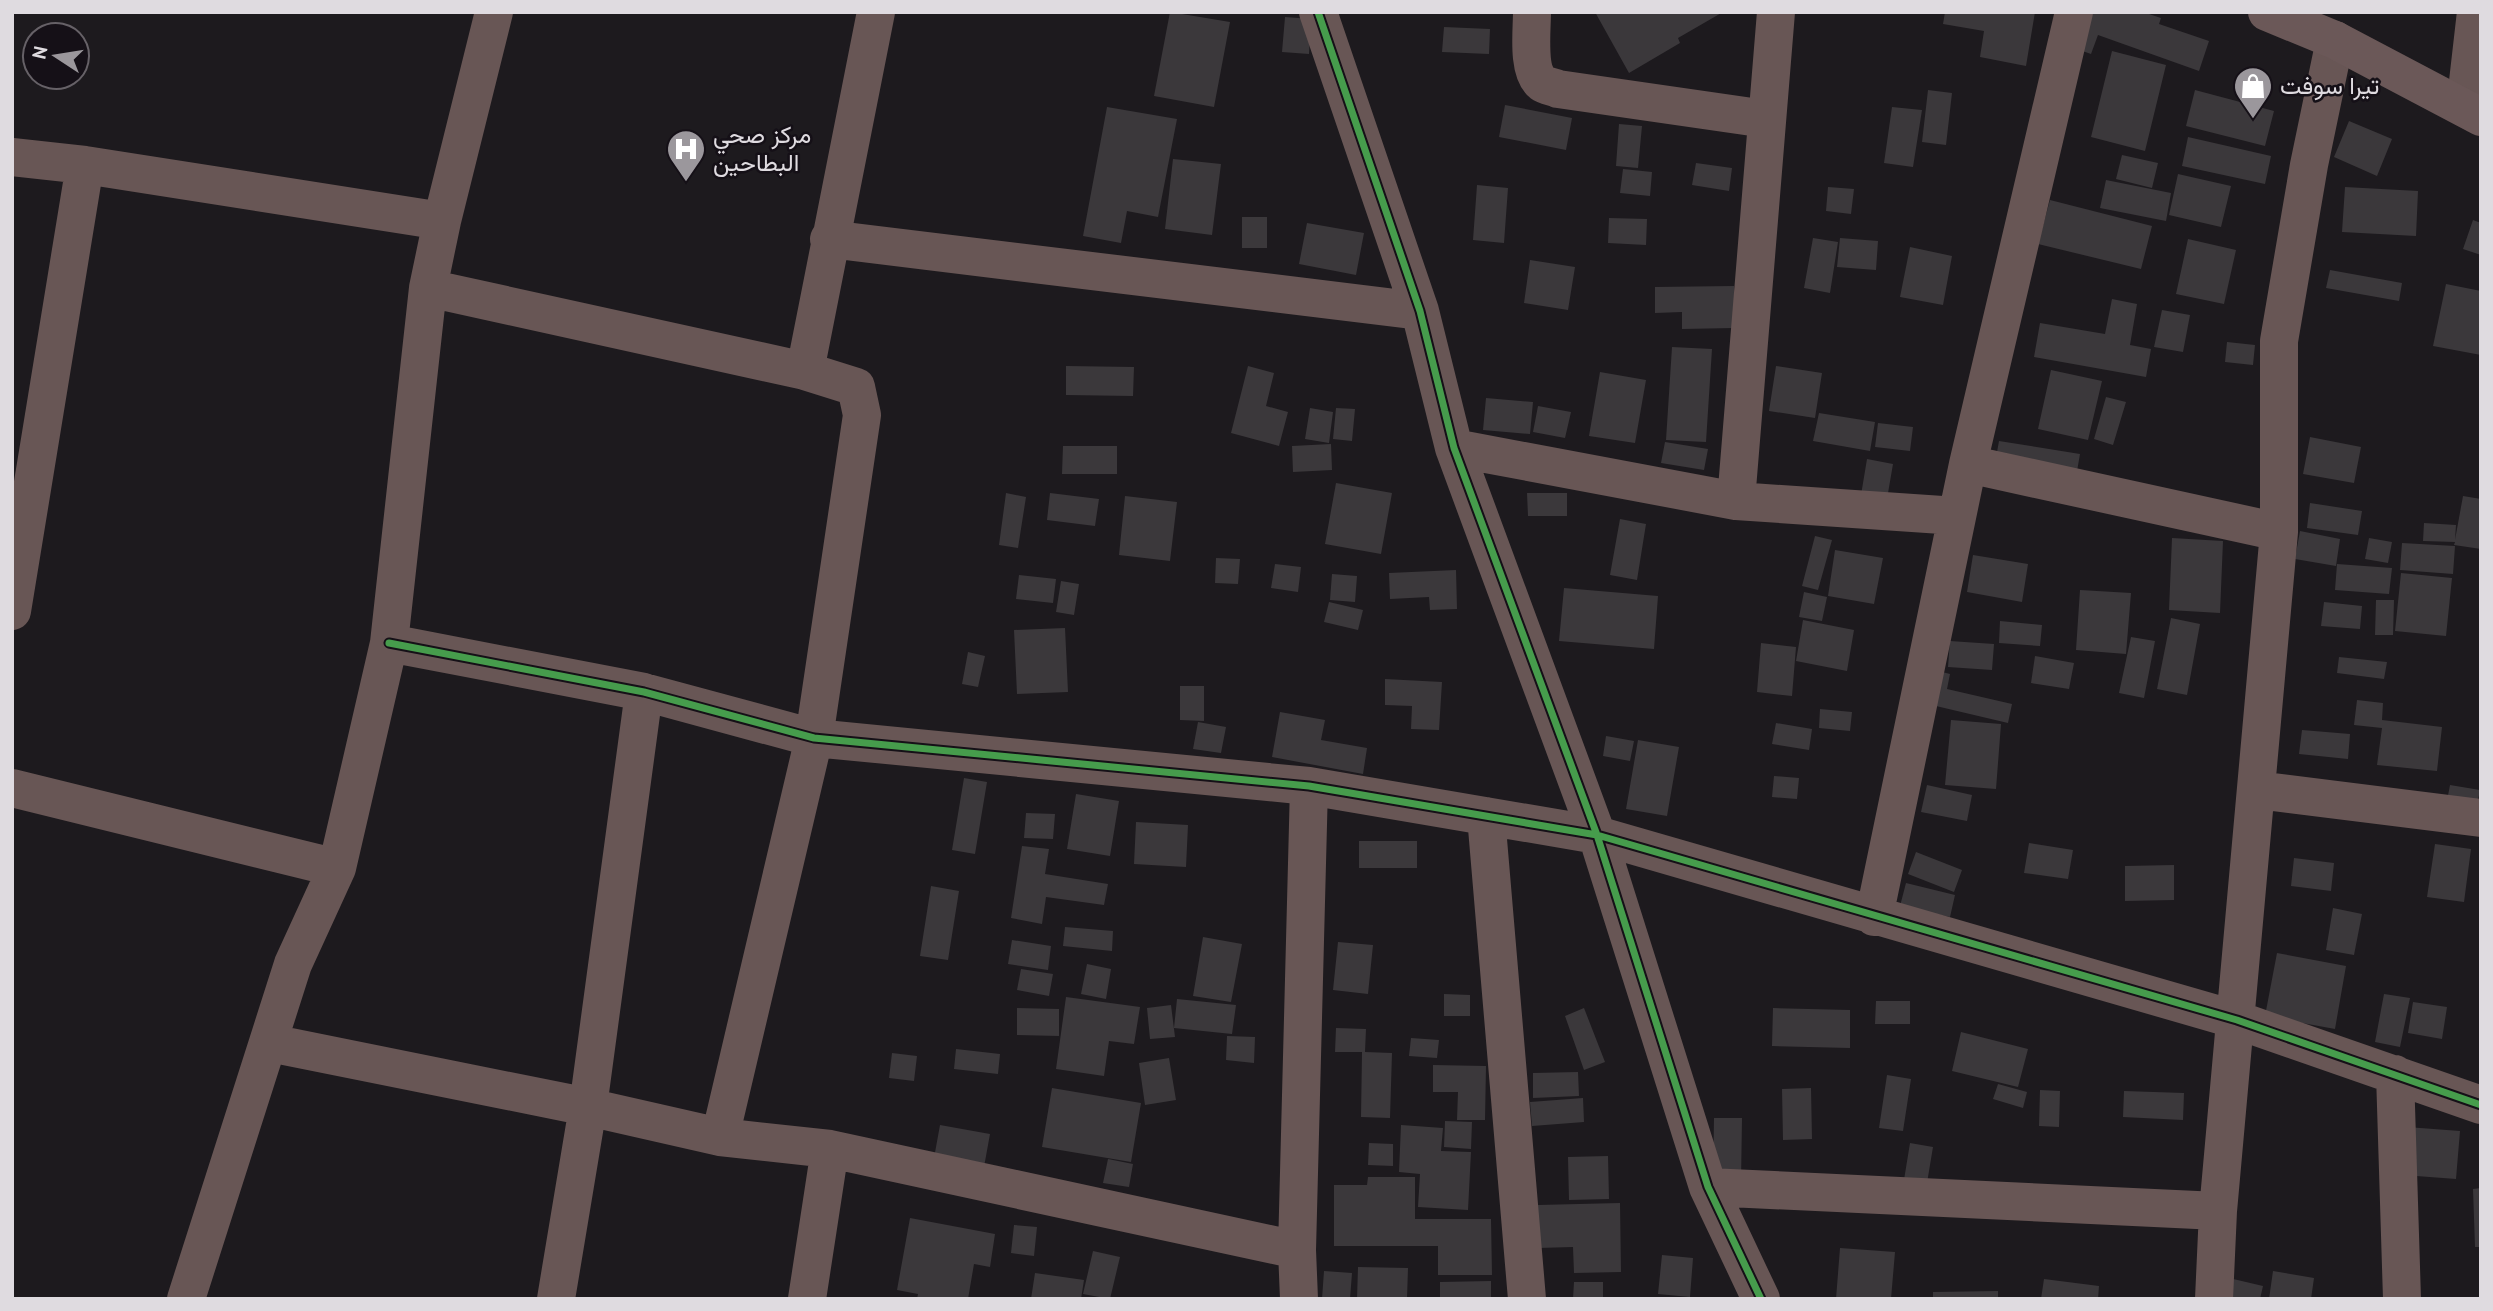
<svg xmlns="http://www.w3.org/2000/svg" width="2493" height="1311" viewBox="0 0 2493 1311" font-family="'PT Sans',Vazirmatn,sans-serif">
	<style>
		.building { fill: #3b383b }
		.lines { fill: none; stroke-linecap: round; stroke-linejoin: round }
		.street { stroke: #685655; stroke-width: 38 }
		.secondary { stroke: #6b5858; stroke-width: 38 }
		.cycleway-casing { stroke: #151017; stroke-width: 11 }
		.cycleway { stroke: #469c4c; stroke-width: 7 }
		.labels { text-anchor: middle; stroke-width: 5; stroke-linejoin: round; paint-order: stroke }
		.poi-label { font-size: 24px; fill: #dfdbe0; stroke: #151017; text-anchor: start }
	</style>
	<rect width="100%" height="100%" fill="#1d1a1e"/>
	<!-- building -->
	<path class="building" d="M1170,12L1230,22L1214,107L1154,96Z
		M1595,12H1723L1678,38L1680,43L1629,73Z
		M1945,12H2035L2026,66L1980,57L1984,31L1943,24Z
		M2080,12H2143L2161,18L2159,24L2209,41L2199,71L2098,35L2091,54L2068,46Z
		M1285,17L1311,19L1309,54L1282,52Z
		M1444,27L1490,29L1489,54L1442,52Z
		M2112,51L2166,65L2145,151L2091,137Z
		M1928,90L1952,93L1946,145L1922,142Z
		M2195,90L2274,111L2265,146L2186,126Z
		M1505,105L1572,118L1566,150L1499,137Z
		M1107,107L1177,119L1158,217L1127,211L1121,243L1083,236Z
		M1892,107L1922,110L1913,167L1884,163Z
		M2349,121L2392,139L2377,176L2334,157Z
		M1619,124L1642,126L1638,168L1616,166Z
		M2188,137L2271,156L2265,184L2182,166Z
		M2122,155L2158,163L2152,188L2116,179Z
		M1173,159L1221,164L1212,235L1165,229Z
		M1696,163L1732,168L1729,191L1692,185Z
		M1623,169L1652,172L1650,196L1620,193Z
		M2178,174L2231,186L2221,227L2169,215Z
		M2106,180L2171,193L2166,221L2100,208Z
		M1477,185L1508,188L1504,243L1473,240Z
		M1828,187L1854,189L1851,214L1826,211Z
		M2345,187L2418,191L2416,236L2342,232Z
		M2050,200L2152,226L2141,269L2038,244Z
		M1242,217H1267V248H1242Z
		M1609,218L1647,219L1646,245L1608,243Z
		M2473,220L2481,223V255L2463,249Z
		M1307,223L1364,233L1356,275L1299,264Z
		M1813,238L1838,242L1830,293L1804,288Z
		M1840,238L1878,241L1876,270L1837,267Z
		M2188,239L2236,250L2224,304L2176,294Z
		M1910,247L1952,256L1943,305L1900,297Z
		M1530,260L1575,267L1568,310L1524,303Z
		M2330,270L2402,283L2399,301L2326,288Z
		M2446,284L2481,291V355L2433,346Z
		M1734,286V328L1682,329V312L1655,313V287Z
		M2112,299L2137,304L2130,345L2151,349L2146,377L2034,357L2040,323L2105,334Z
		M2162,310L2190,315L2183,352L2154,347Z
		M2227,342L2255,345L2253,365L2225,362Z
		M1672,347L1712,349L1706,442L1666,440Z
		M1066,366L1134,367L1133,396L1066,395Z
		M1248,366L1274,373L1266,406L1288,412L1279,446L1231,433Z
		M1776,366L1822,373L1815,418L1769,411Z
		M2051,370L2102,381L2088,440L2038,429Z
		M1600,372L1646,380L1635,443L1589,436Z
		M2106,397L2126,402L2113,445L2094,439Z
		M1486,398L1533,402L1530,434L1483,430Z
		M1538,406L1571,412L1565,438L1533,432Z
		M1310,408L1333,412L1329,443L1305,439Z
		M1336,408L1355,409L1352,441L1333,439Z
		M1819,413L1875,422L1870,451L1813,441Z
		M1878,423L1913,427L1910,451L1875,447Z
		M2310,437L2361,447L2354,483L2303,474Z
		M1999,441L2080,454L2076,477L1995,463Z
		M1665,442L1708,449L1704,470L1661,463Z
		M1331,444L1332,470L1293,472L1292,446Z
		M1063,446H1117V474H1062Z
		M1867,459L1893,464L1887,499L1861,495Z
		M1336,483L1392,493L1381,554L1325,544Z
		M1006,493L1026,497L1018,548L999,545Z
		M1050,493L1099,499L1095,526L1047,520Z
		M1527,493H1567V516H1528Z
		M1125,496L1177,502L1170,561L1119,555Z
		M2463,496L2481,499V549L2454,545L2455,542L2423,541L2424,523L2456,525L2455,540Z
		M2310,503L2362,511L2358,535L2307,528Z
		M1620,519L1646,524L1637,580L1610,575Z
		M2300,531L2340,539L2336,566L2295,559Z
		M1815,536L1832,540L1818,590L1802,586Z
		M2172,538L2223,541L2220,613L2169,610Z
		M2369,538L2392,542L2388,563L2365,559Z
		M2402,543L2455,546L2453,574L2400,570Z
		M1835,550L1883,558L1874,604L1828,596Z
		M1973,555L2028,564L2022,602L1967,592Z
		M1216,558L1240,559L1238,584L1215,583Z
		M1275,564L1301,567L1298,592L1271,588Z
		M2337,564L2392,568L2389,594L2335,590Z
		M1456,570L1457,609L1430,610L1429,597L1390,599L1389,573Z
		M2401,573L2452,578L2446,636L2395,631Z
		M1332,574L1357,576L1355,602L1330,600Z
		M1019,575L1056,579L1053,603L1016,599Z
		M1061,581L1079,584L1074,615L1056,612Z
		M1564,588L1658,596L1654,649L1559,641Z
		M2080,590L2131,593L2126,654L2076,650Z
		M1804,592L1827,597L1822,621L1799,617Z
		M2376,600H2394L2393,635H2375Z
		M1329,602L1363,610L1358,630L1324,622Z
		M2324,602L2362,606L2360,629L2321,626Z
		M2171,618L2200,624L2187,695L2157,689Z
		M1803,620L1854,630L1847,671L1796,661Z
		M2000,621L2042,625L2040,646L1999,643Z
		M1065,628L1068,692L1017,694L1014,630Z
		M2131,637L2155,641L2144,698L2119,693Z
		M1950,641L1994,644L1992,670L1948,667Z
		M1761,643L1796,647L1792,696L1757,692Z
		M968,652L985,656L978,687L962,684Z
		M2035,656L2074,663L2069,689L2031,683Z
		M2339,657L2387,662L2384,679L2337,673Z
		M1927,668L1950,674L1947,689L2012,704L2008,723L1919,702Z
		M1385,679L1442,682L1439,730L1411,729L1412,706L1385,705Z
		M1180,686H1204V721L1180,720Z
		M2357,700L2383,703L2382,720L2442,727L2437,771L2377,765L2382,728L2354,725Z
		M1820,709L1852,712L1850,731L1819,728Z
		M1280,712L1325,720L1321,740L1367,748L1363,774L1272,757Z
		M1951,720L2001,724L1996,789L1945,785Z
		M1198,722L1226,727L1221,753L1193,749Z
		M1776,723L1812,729L1809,750L1772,744Z
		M2302,730L2350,734L2348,759L2299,754Z
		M1606,736L1634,741L1630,761L1603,756Z
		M1638,740L1679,747L1667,816L1626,809Z
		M1774,776L1799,778L1797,799L1772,797Z
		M964,778L987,782L975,854L952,850Z
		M1927,785L1972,795L1967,821L1921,812Z
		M2450,785L2480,790L2475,816L2445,811Z
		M1076,794L1119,801L1110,856L1067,849Z
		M1026,813L1055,814L1053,839L1024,838Z
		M1136,822L1188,825L1186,867L1134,864Z
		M1359,841H1417V868H1359Z
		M2029,843L2073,850L2068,879L2024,873Z
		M2435,844L2471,849L2464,902L2427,897Z
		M1022,846L1049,849L1045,874L1108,884L1104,905L1046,897L1042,924L1011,918Z
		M1916,852L1962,870L1954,892L1908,874Z
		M2294,858L2334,863L2331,891L2291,886Z
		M2174,865V900L2125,901V866Z
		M1906,883L1955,895L1950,917L1900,906Z
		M931,886L959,891L948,960L920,956Z
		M2333,908L2362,914L2354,955L2326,950Z
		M1065,927L1113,931L1112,951L1063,946Z
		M1203,937L1242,944L1231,1002L1193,996Z
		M1012,940L1051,946L1048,970L1008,964Z
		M1338,942L1373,945L1368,994L1333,990Z
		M2277,953L2346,966L2335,1029L2265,1016Z
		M1087,964L1111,969L1106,999L1081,994Z
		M1021,969L1053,974L1049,996L1017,990Z
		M1444,994L1470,995V1016H1444Z
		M2384,994L2410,998L2400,1047L2375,1042Z
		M1066,997L1140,1007L1134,1044L1109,1041L1104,1076L1056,1069Z
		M1177,999L1236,1005L1232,1034L1174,1028Z
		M1876,1001H1910V1024H1875Z
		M2413,1002L2447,1007L2442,1039L2408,1033Z
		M1171,1005L1175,1037L1150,1039L1147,1008Z
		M1017,1008L1059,1009V1036L1017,1035Z
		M1584,1008L1605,1062L1584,1070L1565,1016Z
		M1773,1008L1850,1010V1048L1772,1046Z
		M1336,1028L1366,1029L1365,1052L1392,1053L1390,1118L1361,1117L1362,1052H1335Z
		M1961,1032L2028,1049L2018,1087L1952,1071Z
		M1227,1036L1255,1037L1254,1063L1226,1060Z
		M1411,1038L1439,1040L1437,1058L1409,1056Z
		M956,1049L1000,1054L998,1074L954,1069Z
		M892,1053L917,1056L914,1081L889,1078Z
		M1169,1058L1176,1100L1145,1105L1139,1063Z
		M1433,1065L1486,1066L1485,1120H1457L1458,1092H1433Z
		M1578,1072L1579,1096L1533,1098V1073Z
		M1887,1075L1911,1079L1903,1131L1879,1128Z
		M1998,1084L2027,1092L2023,1108L1993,1099Z
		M1052,1088L1141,1103L1131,1162L1042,1147Z
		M1811,1088L1812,1139L1783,1140L1782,1089Z
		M2040,1090L2060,1091L2059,1127L2039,1126Z
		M2124,1091L2184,1093L2183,1120L2123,1117Z
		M1583,1098L1584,1122L1532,1126L1530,1102Z
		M1714,1118H1742L1741,1182L1713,1181Z
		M1445,1121L1472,1122L1471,1149L1444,1147Z
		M940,1125L990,1134L984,1167L934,1158Z
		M1401,1125L1443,1128L1441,1151L1471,1152L1468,1210L1418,1207L1420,1174L1399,1172Z
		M2407,1127L2460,1131L2456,1179L2403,1175Z
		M1369,1143L1393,1144V1166L1368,1165Z
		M1910,1143L1933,1147L1926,1189L1903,1186Z
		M1608,1156L1609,1199L1569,1200L1568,1157Z
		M1108,1159L1133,1164L1129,1187L1103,1183Z
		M1368,1177H1415V1219H1491L1492,1275H1438V1246H1334V1185H1367Z
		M2481,1188V1247H2475L2473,1189Z
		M1620,1203L1621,1272L1574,1273L1573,1247L1538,1248V1205Z
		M910,1218L995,1234L990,1267L974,1264L968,1299H917L918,1294L897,1290Z
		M1014,1225L1037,1227L1034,1256L1011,1253Z
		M1840,1248L1895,1252L1891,1299H1836Z
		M1093,1251L1120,1257L1110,1299L1083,1294Z
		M1662,1255L1693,1258L1690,1297L1658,1294Z
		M1358,1267L1408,1268L1407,1299H1357Z
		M1324,1271L1352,1273L1350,1299H1322Z
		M2273,1271L2314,1278L2311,1299H2269Z
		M1035,1273L1084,1280L1081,1299H1031Z
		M2229,1278L2263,1286L2260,1299H2224Z
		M2044,1279L2099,1286L2098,1299H2041Z
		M1491,1281V1299H1440V1282Z
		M1574,1282H1603V1299H1573Z
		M1998,1291V1299H1933V1292Z"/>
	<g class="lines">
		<!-- street -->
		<path class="street" d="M1318,12L1420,311L1454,448L1597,835L1708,1187L1761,1299
			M1532,12C1532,30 1527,71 1542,83C1546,86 1553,87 1558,89L1766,119
			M2465,108L2476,12
			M12,157L85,165L442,221
			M829,239L1420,311
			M428,288L805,371L856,387L862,415L814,738L720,1137
			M805,371L876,12
			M1454,448L1736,501L1957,516
			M1968,464L2279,532
			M1736,501L1776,12
			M12,611L85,165
			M389,643L644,692L814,738L1309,786L1597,835L2237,1020L2481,1105
			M12,788L337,868
			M2257,790L2481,818
			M1486,816L1527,1299
			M1874,917L1968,464L2074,12
			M270,1043L588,1107L720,1137L830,1149L1297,1250
			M2395,1074L2402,1299
			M1708,1187L2218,1211
			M186,1299L293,964L337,868L389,643L428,288L442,221L494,12
			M556,1299L588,1107L644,692
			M807,1299L830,1149
			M1299,1299L1297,1250L1309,786
			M2214,1299L2218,1211L2279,532V341L2309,165L2335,40"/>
		<!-- secondary -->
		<path class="secondary" d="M2267,12L2335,40L2481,117"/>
		<defs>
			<path id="cycleway" d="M1318,12L1420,311L1454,448L1597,835L1708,1187L1761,1299
				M389,643L644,692L814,738L1309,786L1597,835L2237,1020L2481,1105"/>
		</defs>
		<!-- cycleway casing -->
		<use href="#cycleway" class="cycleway-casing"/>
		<!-- cycleway -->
		<use href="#cycleway" class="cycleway"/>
	</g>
	<!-- icons -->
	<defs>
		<symbol id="shop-pin" viewBox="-11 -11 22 30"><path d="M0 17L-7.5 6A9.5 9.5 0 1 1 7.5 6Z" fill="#9b979c" stroke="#151017"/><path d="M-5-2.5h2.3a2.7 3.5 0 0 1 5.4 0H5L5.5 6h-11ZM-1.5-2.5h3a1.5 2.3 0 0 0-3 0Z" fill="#fff"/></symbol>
		<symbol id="hospital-pin" viewBox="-11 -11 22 30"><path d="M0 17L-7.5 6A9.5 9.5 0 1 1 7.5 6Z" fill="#9b979c" stroke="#151017"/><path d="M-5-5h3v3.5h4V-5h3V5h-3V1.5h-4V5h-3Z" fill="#fff"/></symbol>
	</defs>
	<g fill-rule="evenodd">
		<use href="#shop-pin" x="2231" y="64" width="44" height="60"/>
		<use href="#hospital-pin" x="664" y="127" width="44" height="60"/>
	</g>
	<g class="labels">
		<!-- poi labels -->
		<g class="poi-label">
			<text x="2280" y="94">تيرا سوفت</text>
			<text x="713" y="143">مركز صحي<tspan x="713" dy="28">البطاحين</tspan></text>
		</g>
	</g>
	<!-- border -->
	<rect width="2493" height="1311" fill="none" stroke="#dfdbe0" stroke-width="28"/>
	<!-- north arrow -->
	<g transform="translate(56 56) rotate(282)"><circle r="33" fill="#151017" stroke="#666167" stroke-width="2"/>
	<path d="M0-5L12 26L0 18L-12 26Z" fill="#9b979c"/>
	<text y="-10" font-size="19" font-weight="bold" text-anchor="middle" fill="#dfdbe0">N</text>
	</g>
</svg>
